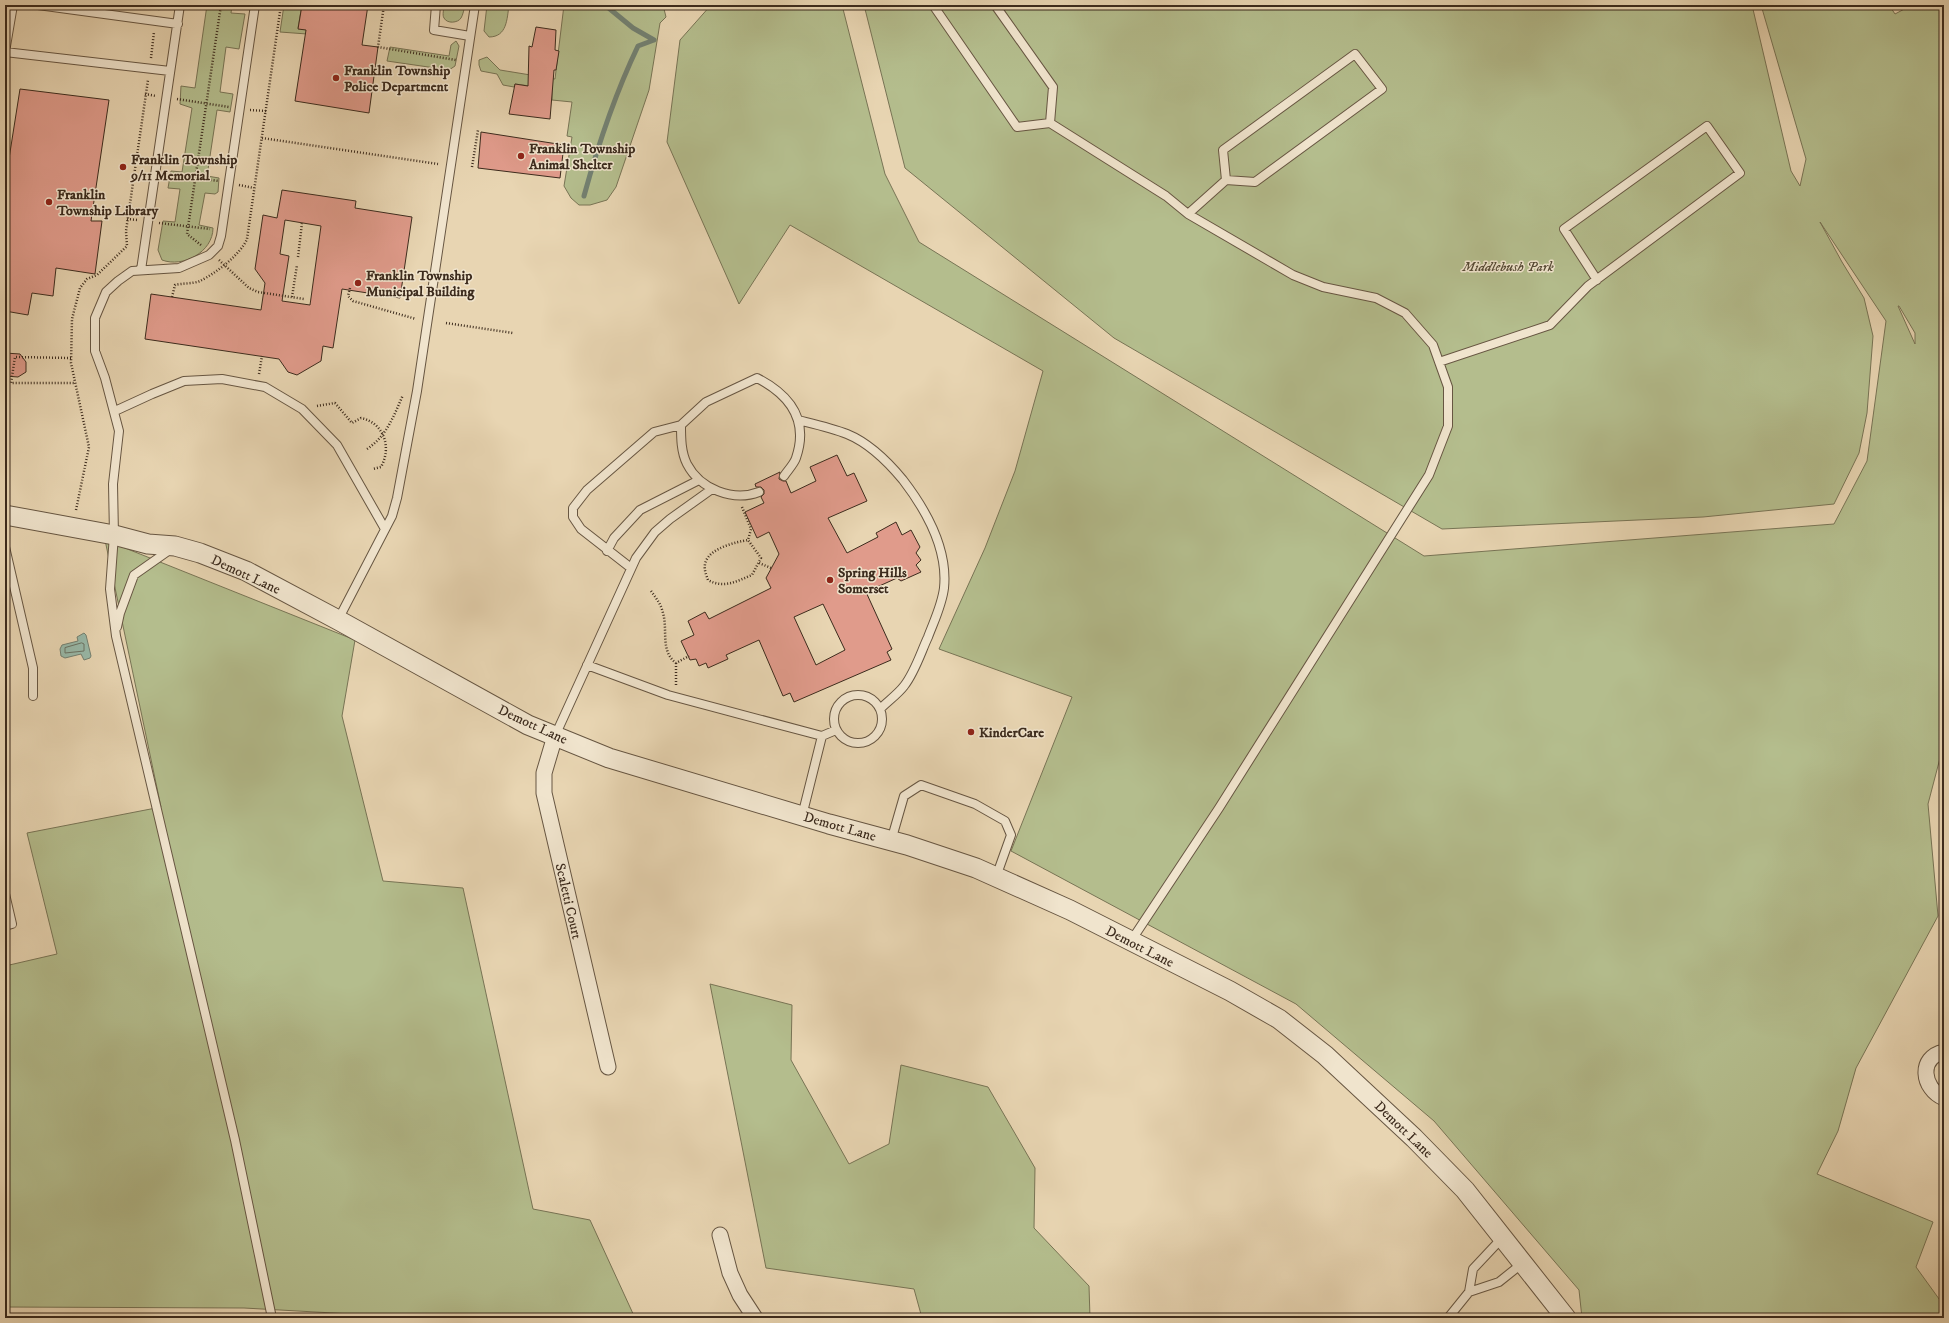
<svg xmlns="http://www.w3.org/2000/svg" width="1949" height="1323" viewBox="0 0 1949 1323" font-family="'IM FELL DW Pica',serif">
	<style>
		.green { fill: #b4bd8d; stroke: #787455; fill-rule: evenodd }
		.water { fill: #98b9a9; stroke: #738071 }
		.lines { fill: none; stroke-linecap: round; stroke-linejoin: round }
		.shore { stroke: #6a7263; stroke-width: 1 }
		.stream { stroke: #738071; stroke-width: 5 }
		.building { fill: #e09b8b; stroke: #3c2b1d; fill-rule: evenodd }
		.service-casing { stroke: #675642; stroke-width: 10 }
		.minor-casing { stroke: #675642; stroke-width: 17 }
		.tertiary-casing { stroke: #675642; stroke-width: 21 }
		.path { stroke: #3c2b1d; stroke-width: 2.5; stroke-dasharray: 1 2; stroke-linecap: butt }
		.service { stroke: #f0e4cd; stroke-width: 8 }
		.minor { stroke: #f0e4cd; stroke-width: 15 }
		.tertiary { stroke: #f0e4cd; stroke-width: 19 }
		.poi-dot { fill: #8f2418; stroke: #f0e4cd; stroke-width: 1.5 }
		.labels { text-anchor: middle; stroke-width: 3; stroke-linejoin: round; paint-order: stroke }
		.poi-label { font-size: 14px; font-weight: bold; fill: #3c2b1d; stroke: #f0e4cd; text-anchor: start }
		.park-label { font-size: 14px; font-style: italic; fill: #544833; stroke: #f0e4cd }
		.street-label { font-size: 14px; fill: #3c2b1d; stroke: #f0e4cd }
	</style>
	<rect width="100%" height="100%" fill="#e8d5b2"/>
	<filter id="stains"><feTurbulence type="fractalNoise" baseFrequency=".005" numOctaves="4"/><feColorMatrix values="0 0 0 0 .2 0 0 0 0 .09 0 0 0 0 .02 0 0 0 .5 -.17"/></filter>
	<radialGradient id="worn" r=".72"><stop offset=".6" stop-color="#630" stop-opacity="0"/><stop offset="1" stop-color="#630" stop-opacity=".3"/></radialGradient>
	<!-- green -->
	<path class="green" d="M207,5H232L231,13L245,14L239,49L226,47L220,92L233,94L230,112L217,110L207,176L219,178L218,192L215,194L205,193L199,225L213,228C213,252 183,268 162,260L158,250L163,221L175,222L180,189L168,188L171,171L182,172L192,108L180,104L181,86L195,88Z
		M284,5H302L298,28L307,30V34L280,32Z
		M444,5H465C464,9 463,15 461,18C458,23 447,24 444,18C442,15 444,9 444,5Z
		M487,5H509C507,19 507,37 489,37L484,31Z
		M564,5H663L666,17L660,23L649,90L616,187L607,200L590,205H579L571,198L564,186L572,137L567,136L572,102L552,100V89L515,84L514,87L503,85L497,74L481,71L479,65V60L487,57L500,70L555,79Z
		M711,5H842L885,174L919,242L1424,556L1834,524L1867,461L1886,321L1820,222L1842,262L1864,298L1873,336L1867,413L1859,453L1834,504L1703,517L1442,529L1114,338L905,168L864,5H1752L1791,171L1800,186L1806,159L1761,5H1889L1895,14L1912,5H1944V743L1928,804L1938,916L1856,1068L1838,1131L1817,1174L1933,1222L1916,1267L1942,1303L1943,1318H1582L1579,1290L1434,1121L1296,1004L1011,851L1072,697L939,649L985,548L1015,471L1043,371L790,225L739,304L667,142L680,40ZM1899,306L1915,333V344L1898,306Z
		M456,41L459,46L455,66L449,70L387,61L390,47L449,56L451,45Z
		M105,540L355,640L342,716L383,881L463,888L533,1209L590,1220L635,1318H423L244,1308L5,1307V966L57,954L27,833L161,807Z
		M710,984L792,1005L791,1060L849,1164L889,1144L901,1065L988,1087L1035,1168L1034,1228L1089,1286L1090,1318H922L914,1289L766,1268Z"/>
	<!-- water -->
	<path class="water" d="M84,633L86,635L91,656L90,658L84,660L81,654L65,658L61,656L60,649L62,645L78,641L77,637Z"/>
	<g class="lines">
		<!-- shore -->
		<path class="shore" d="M82,643L84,644V651L65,653V648Z"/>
		<!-- stream -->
		<path class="stream" d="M605,5L633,28L654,40
			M584,196C598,145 615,94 638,46L654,40"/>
	</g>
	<!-- building -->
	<path class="building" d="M302,5H368L362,45L378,47L369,113L295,101L306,30L298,29Z
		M536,27L556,30L555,50L559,51L556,70H554L550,119L509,114L515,84L528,86L529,46L532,47Z
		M20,89L109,100L91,221H102L95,274L56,268L53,296L32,293L28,315L5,311V184Z
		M481,132L564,145L560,178L478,168Z
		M282,190L356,201L355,208L412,217L400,298L342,289L333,348L323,346L321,361L297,375L288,372L279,359L145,339L151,294L261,310L265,283L255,269L263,215L277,218ZM285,220L321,226L310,305L282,301L289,256L280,254Z
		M5,353L20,354L26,362V372L18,377L5,376Z
		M837,455L847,476L854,473L867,501L828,518L847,553L878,537L876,533L896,522L902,535L911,530L920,547L916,553L921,560L916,565L921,572L901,581L897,578L866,592L892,649L887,652L891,660L794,702L790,693L783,696L759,640L726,655L728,659L708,668L706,663L699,666L696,659L690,660L681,641L694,635L688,621L705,612L709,619L771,588L766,578L779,554L769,532L757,538L745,512L764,503L761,497L764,494V490L761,487H756L755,484L780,472L779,479L783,481H786L791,493L816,481L810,467ZM823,604L845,650L816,665L794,617Z"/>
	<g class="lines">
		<defs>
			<path id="service" d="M13,5L5,52L170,71
				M38,5L178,24
				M255,5L221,236L218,246L209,255L179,268L132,271L118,281L106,292L95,318V351L105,378L119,431L113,484L114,535L110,589L116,636L235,1140L272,1318
				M436,5L434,30L470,36
				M933,5L1017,127L1050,123L1166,196L1188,214
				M995,5L1053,87L1050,123
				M141,270L180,5
				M1439,362L1550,325L1588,286L1740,173L1707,126L1564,229L1597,280
				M115,411L152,394L184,381L222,379L265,387L302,409L337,445L385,529
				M798,420C814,424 832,428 847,434C869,443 889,463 903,480C926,510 948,549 944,588C942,605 934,621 928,637C921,652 915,672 904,686C898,694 888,701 880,709
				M759,492C733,502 700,489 687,464C681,452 681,438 681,425L706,402L757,378C790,395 809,420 796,458C794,464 788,470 784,476
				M5,547L33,668V696
				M607,551L614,538L640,510L699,480
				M631,568L581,529L573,517V508L587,490L654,432L681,425
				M338,620L392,516L397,498L417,391L475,5
				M117,627L120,613L134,575L171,549
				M587,665L668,695L822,736L836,730
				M834 719a24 24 0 1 1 48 0a24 24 0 1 1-48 0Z
				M555,736L636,558L655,532L670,519L712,489
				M802,816L822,736
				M891,841L904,796L921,785L975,804L1005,821L1011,835L996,877
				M5,894L12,924L5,926
				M1131,941L1219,808L1429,475L1448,426V387L1433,345L1405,313L1376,298L1323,287L1293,275L1188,214L1226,180L1255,182L1382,89L1355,54L1223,150L1226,180
				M1469,1292L1499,1282L1524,1262
				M1448,1318L1469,1292L1473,1269L1503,1237"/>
			<path id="minor" d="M555,736L544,773V793L608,1067
				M1944,1052C1918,1057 1922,1089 1944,1098
				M720,1235L730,1273L740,1295L755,1318"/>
			<path id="tertiary" d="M5,515L114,535L148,544L175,546L200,553L246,571L338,620L528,725L609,758L829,824L907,845L976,868L1070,910L1230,991L1279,1019L1325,1055L1414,1138L1465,1190L1566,1318"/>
		</defs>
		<!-- service casing -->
		<use href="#service" class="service-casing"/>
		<!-- minor casing -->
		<use href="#minor" class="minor-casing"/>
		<!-- tertiary casing -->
		<use href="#tertiary" class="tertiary-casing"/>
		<!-- path -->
		<path class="path" d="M384,5L378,47L456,60
			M158,10L159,5
			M151,58L154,32
			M145,94L156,96
			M177,99L229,107
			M250,110L266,111
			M262,138L438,164
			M472,167L478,130
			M166,174L219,181
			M239,185L254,188
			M127,219L138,220
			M159,223L210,229
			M201,245L187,234L221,5
			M298,257L302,223
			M219,260L249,288L258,292L304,299
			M350,288L348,296L353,301L416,319
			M172,297L175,285C182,283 193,284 200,281C216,273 240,255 247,239L281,5
			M292,297L297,265
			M446,323L513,333
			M71,358L15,357L11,383H75
			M259,374L262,356
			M317,406L335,403L352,423L361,418C384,423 392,447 381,467L373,469
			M367,449C387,436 394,415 403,395
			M742,507L751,529L748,540L761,558L752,575C737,581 724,589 708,580C706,574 703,568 706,561C711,548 736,542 748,540
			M76,510L89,447L71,363L72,319L80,288L87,279L97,275L127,246L126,231L148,80
			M759,563L771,568
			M651,591C656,598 661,604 663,613C668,630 660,651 676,663L689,656
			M676,685V663"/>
		<!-- service -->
		<use href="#service" class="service"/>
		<!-- minor -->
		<use href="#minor" class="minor"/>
		<!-- tertiary -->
		<use href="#tertiary" class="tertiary"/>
	</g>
	<!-- markers -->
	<g class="poi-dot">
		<circle cx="336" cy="78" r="4"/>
		<circle cx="521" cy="156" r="4"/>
		<circle cx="123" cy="167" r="4"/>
		<circle cx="49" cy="202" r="4"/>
		<circle cx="358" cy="283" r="4"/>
		<circle cx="830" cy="580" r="4"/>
		<circle cx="971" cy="732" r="4"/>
	</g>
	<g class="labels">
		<!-- poi labels -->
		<g class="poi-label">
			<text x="344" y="75">Franklin Township<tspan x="344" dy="16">Police Department</tspan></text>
			<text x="529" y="153">Franklin Township<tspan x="529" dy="16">Animal Shelter</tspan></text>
			<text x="131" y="164">Franklin Township<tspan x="131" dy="16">9/11 Memorial</tspan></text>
			<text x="57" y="199">Franklin<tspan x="57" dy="16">Township Library</tspan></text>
			<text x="366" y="280">Franklin Township<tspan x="366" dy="16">Municipal Building</tspan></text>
			<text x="838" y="577">Spring Hills<tspan x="838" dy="16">Somerset</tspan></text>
			<text x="979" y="737">KinderCare</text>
		</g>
		<!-- park labels -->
		<g class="park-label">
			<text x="1508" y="271">Middlebush Park</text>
		</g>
		<!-- street labels -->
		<g class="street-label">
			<text transform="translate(246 574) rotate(25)" y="5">Demott Lane</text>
			<text transform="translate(533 724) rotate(25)" y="5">Demott Lane</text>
			<text transform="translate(840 826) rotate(16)" y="5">Demott Lane</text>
			<text transform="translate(569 901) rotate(77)" y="5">Scaletti Court</text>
			<text transform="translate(1140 946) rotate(27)" y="5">Demott Lane</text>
			<text transform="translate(1404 1129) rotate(44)" y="5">Demott Lane</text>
		</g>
	</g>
	<!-- margin -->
	<rect width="1949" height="1323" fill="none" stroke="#e8d5b2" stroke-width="20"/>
	<rect x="6" y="6" width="1937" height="1311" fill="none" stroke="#3c2b1d" stroke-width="2"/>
	<rect x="10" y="10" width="1929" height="1303" fill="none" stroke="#3c2b1d"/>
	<rect width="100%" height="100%" filter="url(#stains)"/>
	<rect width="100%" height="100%" fill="url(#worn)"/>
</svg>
